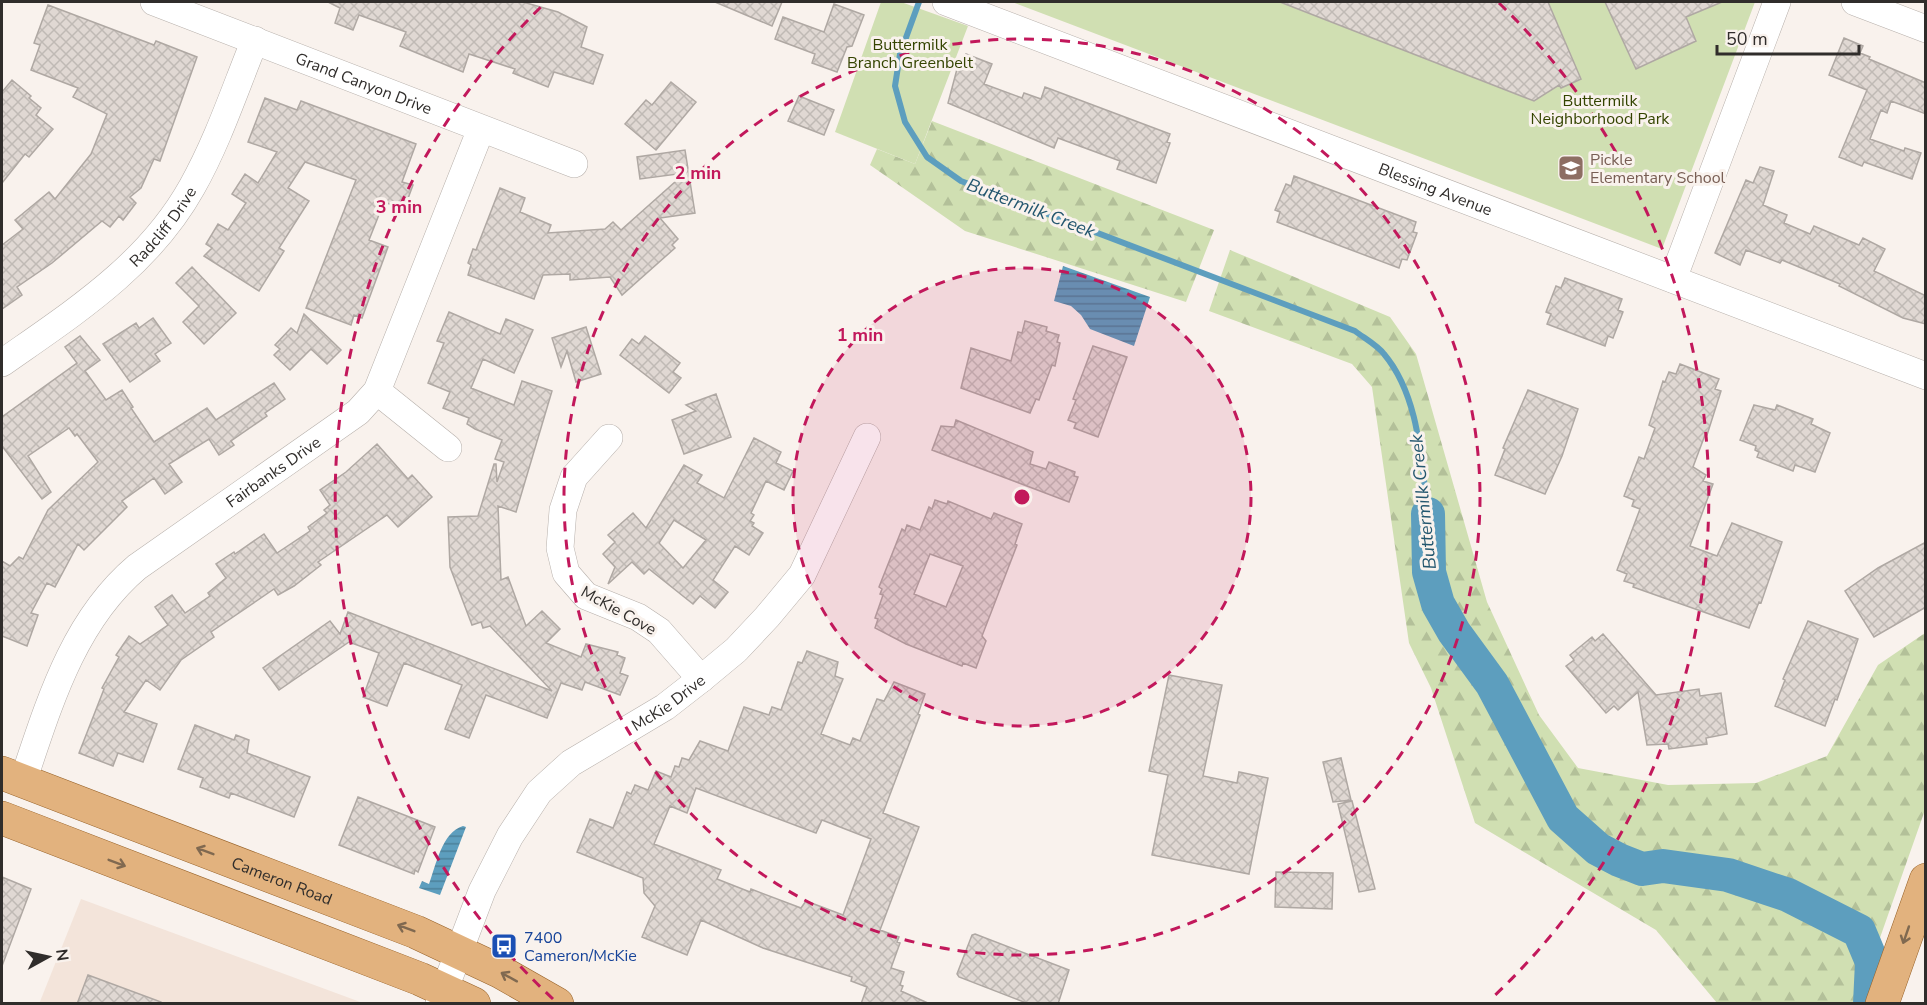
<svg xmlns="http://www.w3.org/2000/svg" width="1927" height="1005" viewBox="0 0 1927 1005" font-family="'Nunito Sans',sans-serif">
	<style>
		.built { fill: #f3e4da }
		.forest { fill: url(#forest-firs) }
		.green { fill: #d0dfb2 }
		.water { fill: url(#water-rules) }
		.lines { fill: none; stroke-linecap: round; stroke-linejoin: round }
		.stream { stroke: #5d9ebe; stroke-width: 6 }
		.river { stroke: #5d9ebe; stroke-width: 34 }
		.building { fill: url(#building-cross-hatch); stroke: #afa8a3; stroke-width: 1.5; fill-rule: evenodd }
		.minor-casing { stroke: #b7b0ab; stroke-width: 28 }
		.major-casing { stroke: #976229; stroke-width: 34 }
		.minor { stroke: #fff; stroke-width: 27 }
		.major { stroke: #e2b27e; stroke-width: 33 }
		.oneway { stroke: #806950 }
		.ring { fill: none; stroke: #c2185b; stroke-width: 3; stroke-dasharray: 10 8 }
		.labels { text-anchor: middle; stroke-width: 6; stroke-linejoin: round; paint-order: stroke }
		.park-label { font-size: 16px; fill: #344400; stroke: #f9f2ed }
		.street-label { font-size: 16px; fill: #302d2b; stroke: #f9f2ed }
		.education-label { font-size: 16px; fill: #785e54; stroke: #f9f2ed; text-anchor: start }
		.transit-label { font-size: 16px; fill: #164399; stroke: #f9f2ed; text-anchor: start }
		.water-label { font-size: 18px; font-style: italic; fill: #24576f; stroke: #f9f2ed }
		.centre { fill: #c2185b; stroke: #f9f2ed; stroke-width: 3 }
		.ring-label { font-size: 18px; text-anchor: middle; font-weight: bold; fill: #c2185b; stroke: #f9f2ed; stroke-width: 6; stroke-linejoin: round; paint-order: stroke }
	</style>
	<defs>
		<pattern id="forest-firs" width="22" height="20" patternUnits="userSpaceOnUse" patternTransform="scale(1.5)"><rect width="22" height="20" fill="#d0dfb2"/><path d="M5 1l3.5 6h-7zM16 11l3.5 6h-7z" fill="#b3c099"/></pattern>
		<pattern id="water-rules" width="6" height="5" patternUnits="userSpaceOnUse" patternTransform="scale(1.5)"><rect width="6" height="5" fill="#5d9ebe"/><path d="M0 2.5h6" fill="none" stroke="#4d819b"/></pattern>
		<pattern id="building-cross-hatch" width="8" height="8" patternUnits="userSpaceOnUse" patternTransform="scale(1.5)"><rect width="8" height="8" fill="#e0d8d3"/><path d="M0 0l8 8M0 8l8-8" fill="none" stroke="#c0bab5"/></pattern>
	</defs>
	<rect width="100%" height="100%" fill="#f9f2ed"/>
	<!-- built -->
	<path class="built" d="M81,899L363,1003L39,1004Z"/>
	<!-- forest -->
	<path class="forest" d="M932,121L1214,230L1186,302L965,231L870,165L877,149L915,164Z
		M1230,250L1390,317L1416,354L1487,602L1539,715L1578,768L1668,785L1756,783L1827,756L1878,665L1925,633V810L1857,1003H1717L1656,930L1475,823L1431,688L1409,643L1372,387L1352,364L1209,311Z"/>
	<!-- green -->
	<path class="green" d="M881,2H901L968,26L915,164L835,132Z
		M1012,2H1755L1662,249Z"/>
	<!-- water -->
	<path class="water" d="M1063,266L1150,297L1134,346L1090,329L1081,315L1071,306L1054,301Z
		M463,826L466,827L440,895L419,888L422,881L429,884C436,865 442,832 463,826Z"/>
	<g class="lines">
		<!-- stream -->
		<path class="stream" d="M919,2L900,54L895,86L905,122L927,157L961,181L1355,331C1364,338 1377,345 1384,354C1420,397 1421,462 1428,514"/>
		<!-- river -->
		<path class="river" d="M1428,514L1429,572L1438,604L1454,632L1492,684L1563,818L1598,849L1619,860L1642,869L1663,866L1728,875L1788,895L1859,931L1872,962L1870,1004"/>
	</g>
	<!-- building -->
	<path class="building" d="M328,2H523L558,12L587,27L581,47L603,55L593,84L554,72L548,87L513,73L515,69L469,54L463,72L400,46L406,32L359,15L353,30L335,23L340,8Z
		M715,2H782L772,26Z
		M1280,2H1548L1581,79L1561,88L1559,85L1534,101Z
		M1605,2H1722L1686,17L1696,41L1636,69Z
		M834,4L864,15L852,46L847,47L837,72L812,63L815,54L775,39L783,17L824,32Z
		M48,5L154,45L156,41L197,57L160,161L154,159L141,188L130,197L136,203L123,220L119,216L110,227L102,221L52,263L17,287L22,295L2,309V245L23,229L15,220L49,192L55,199L91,154L107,114L73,97L78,88L31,70L40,45L34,43Z
		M1844,38L1863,46L1860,53L1870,57L1869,59L1926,83V114L1891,101L1887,113L1881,110L1870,139L1904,151L1905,148L1921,153L1912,179L1864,162L1862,166L1839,157L1867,90L1829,75Z
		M966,54L992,64L984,84L1022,98L1024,93L1041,99L1045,87L1170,134L1167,142L1170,143L1156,183L1117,169L1120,161L1058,138L1054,148L948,103L957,69L960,70Z
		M12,80L31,96L29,98L41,108L36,115L53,129L29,157L25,154L2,183V92Z
		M671,82L696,102L656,150L625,124L646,100L652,105Z
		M799,96L834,110L824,135L788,121Z
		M265,98L297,110L301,101L416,144L402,182L413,185L404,209L384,202L369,240L388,247L362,318L354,315L351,325L306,308L356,180L305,162L288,188L309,201L279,248L284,251L259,291L204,256L212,248L206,244L218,224L228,230L246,203L232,194L245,174L258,183L277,152L248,142Z
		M685,150L695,213L660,218L678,239L672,245L675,248L622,295L610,277L570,280V274L543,275L534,299L468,275L471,265L468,263L473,249L476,250L500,188L525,198L520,212L551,225L548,233L605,229L613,222L621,230L685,173L640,179L637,157Z
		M1760,167L1774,171L1763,205L1787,215L1784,223L1810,234L1814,226L1859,245L1863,238L1885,249L1874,271L1926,296V324L1903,318L1839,286L1840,284L1782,260L1780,263L1746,250L1740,265L1715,253L1746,180L1753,183Z
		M1294,176L1416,222L1413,232L1417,233L1407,260L1402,259L1399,268L1277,222L1280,212L1275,210L1286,184L1291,186Z
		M192,267L236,313L204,344L183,322L199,306L176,283Z
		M1565,278L1622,299L1618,310L1623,312L1613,338L1608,336L1605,346L1547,324L1551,314L1546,312L1556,286L1561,288Z
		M449,312L500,334L506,319L533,330L514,373L483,359L471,388L514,405L522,381L552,391L516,512L498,506L501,580L508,577L526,626L542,611L560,629L546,643L581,657L586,644L618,652L617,655L625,658L620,673L628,676L620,695L585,682L582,690L561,683L547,718L486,695L469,738L445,729L462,685L404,663L387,706L363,697L379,653L349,642L279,690L263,668L330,621L340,634L348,612L552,691L490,626L483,628L481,622L472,625L450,567L448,517L478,516L494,464H496L497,482L504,462L495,459L502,440L475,429L467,424L469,418L443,408L450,392L428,383L444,343L437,341Z
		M304,314L341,350L327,364L311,349L290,370L274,355L280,349L275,345L291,328L297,333Z
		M153,318L171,343L155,354L160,361L130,382L103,344L136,323L139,328Z
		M1025,321L1047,327L1046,331L1059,335L1057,342L1060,343L1055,366L1052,365L1039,400L1036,399L1030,413L961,388L971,348L1011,361L1018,332L1022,333Z
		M586,327L601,374L576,382L567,351L561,367L552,338Z
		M80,336L100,360L85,371L106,400L122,390L133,407L131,408L154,442L207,408L216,420L274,383L285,399L265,413L267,416L231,441L234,445L219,455L209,439L169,464L182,482L165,494L154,478L122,501L127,507L84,550L78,544L55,587L47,583L31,613L38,615L27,646L2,636V561L10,566L19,557L23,559L48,510L98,462L77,434L75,436L69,428L28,456L51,492L42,499L2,446V417L77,363L65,347Z
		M645,336L680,363L673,372L681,378L669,393L620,355L632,339L639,344Z
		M1093,346L1127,357L1098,437L1074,428L1076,423L1068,420L1076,400L1073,399Z
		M1680,364L1719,379L1715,389L1721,391L1707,435H1705L1693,467L1706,475L1703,481L1713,484L1690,546L1717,556L1732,523L1782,542L1761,603L1759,602L1749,628L1633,587L1634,584L1624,581L1627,574L1617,570L1640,509L1632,506L1634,500L1624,496L1639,457L1644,459L1655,428L1649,425L1663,381L1665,382L1669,372L1676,374Z
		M1528,390L1578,409L1562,456L1545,494L1495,475L1505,449L1503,448Z
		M716,394L731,437L684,454L672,420L696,411L686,405Z
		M1754,405L1775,410L1777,405L1813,419L1811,424L1830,433L1815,472L1795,465L1793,471L1757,457L1759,452L1755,450L1756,446L1740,440Z
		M956,420L1033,452L1030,464L1046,469L1049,462L1075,472L1074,476L1078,477L1069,502L932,450L941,426L954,427Z
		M754,438L781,452L776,463L793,471L784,490L766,481L751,513L754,515L750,521L754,523L752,526L763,533L749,555L735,546L713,580L728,592L715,608L700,596L693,604L649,569L644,574L632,562L608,584L615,567L603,554L615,542L608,535L633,513L646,528L684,465L702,475L697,483L724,498ZM674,520L706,540L683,568L659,543Z
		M377,444L408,479L412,475L432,497L398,527L387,515L318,562L321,565L294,586L278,595L274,589L211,632L214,637L181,660L160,690L146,680L124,712L157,724L143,762L118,753L113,766L79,753L104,689L102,688L119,657L116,655L129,636L140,644L168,625L155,607L172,595L185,613L210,596L208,593L226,578L216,564L234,552L235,554L264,534L277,553L310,531L308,527L327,513L324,510L330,505L320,490L346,472Z
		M935,500L947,504L948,501L991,519L994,513L1022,524L1015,544L1017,545L982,636L986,641L976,668L963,663L962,666L906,644L875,628L878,619L875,618L883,595L880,594L882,589L879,587L902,529L905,531L907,525L920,530L929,507L932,509ZM930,554L963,566L946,607L914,594Z
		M1926,542V607L1874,637L1845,591L1878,568Z
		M1808,621L1858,639L1837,700L1835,699L1825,726L1775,706L1785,680L1783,679Z
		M1603,634L1656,695L1699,689L1700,696L1721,693L1727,734L1706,738L1707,744L1669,749L1668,744L1647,745L1638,692L1618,710L1614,706L1606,713L1566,666L1574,660L1570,655L1592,637L1595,641Z
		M807,651L838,662L835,676L843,679L821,734L850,745L853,738L860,741L877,699L884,701L894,682L925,694L918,714L920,715L883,813L919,827L880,930L899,937L897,942L900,943L891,968L904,972L900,985L903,986L901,991L930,1004H861L867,987L851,981L852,977L763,948L701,920L687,955L642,937L655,906L644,893L643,878L577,852L590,819L613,828L627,792L631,794L635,785L648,790L656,771L671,777L675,766L679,767L682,758L689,760L700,741L728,751L744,707L769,715L772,707L781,710L798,662L802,663ZM696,788L816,833L822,820L871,839L843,915L806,901L801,908L751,889L750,892L717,879L721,870L654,844L670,806L687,813Z
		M1169,675L1222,685L1203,776L1237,783L1239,772L1268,778L1249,874L1152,855L1168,775L1149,771Z
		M195,725L234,740L236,735L249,740L247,753L310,777L294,817L231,793L229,798L200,787L203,778L178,769Z
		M1341,758L1351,800L1333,802L1323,762Z
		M358,797L435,827L418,872L415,870L414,874L339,845Z
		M1352,801L1375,889L1359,892L1338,804Z
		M1276,872L1333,873L1332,909L1275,907Z
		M2,877L31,889L2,966Z
		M975,934L1069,970L1058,1004H1029L959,977L957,974L972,935Z
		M88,975L161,1002V1004H77Z"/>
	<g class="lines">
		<defs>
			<g id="minor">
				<path id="s1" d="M154,2L574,164"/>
				<path id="s2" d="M946,2L1926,376"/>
				<path d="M1855,2L1926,29"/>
				<path d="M1673,279L1777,2"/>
				<path id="s3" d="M2,363C73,313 148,266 192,187C218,141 235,89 255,40"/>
				<path d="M377,391L448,448"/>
				<path d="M609,438L574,477L563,510L560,548L566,573L586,596L638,617L659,631L701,679"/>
				<path id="s4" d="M23,781C49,704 73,621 137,567L358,412L377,391L481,129"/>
				<path id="s5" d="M439,1004L482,891L510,836L539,792L571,763L665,707L701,679L736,650L767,617L802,575L867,437"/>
			</g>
			<g id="major">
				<path id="s6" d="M2,773L416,932L499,971L557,1004"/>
				<path d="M2,818L420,979L474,1004"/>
				<path d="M1882,1004L1926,880"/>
			</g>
		</defs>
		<!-- minor casing -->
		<use href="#minor" class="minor-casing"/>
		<!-- major casing -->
		<use href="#major" class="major-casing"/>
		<!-- minor -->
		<use href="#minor" class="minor"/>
		<!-- major -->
		<use href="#major" class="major"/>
	</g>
	<!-- one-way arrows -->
	<defs><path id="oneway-shaft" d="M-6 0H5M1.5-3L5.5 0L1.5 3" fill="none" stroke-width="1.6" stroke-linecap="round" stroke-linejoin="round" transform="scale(1.5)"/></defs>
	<g class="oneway">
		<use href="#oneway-shaft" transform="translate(205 851) rotate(-159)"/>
		<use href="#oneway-shaft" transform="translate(117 863) rotate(21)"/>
		<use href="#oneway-shaft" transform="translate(406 928) rotate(-159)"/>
		<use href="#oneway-shaft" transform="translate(1906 935) rotate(109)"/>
		<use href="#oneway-shaft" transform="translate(509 977) rotate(-151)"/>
	</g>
	<!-- distance rings -->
	<circle cx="1022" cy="497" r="229" fill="#c2185b" fill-opacity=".12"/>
	<g class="ring">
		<circle cx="1022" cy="497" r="229"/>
		<circle cx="1022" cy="497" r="458"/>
		<path d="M553 999A687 687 0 0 1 545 3M1499 3A687 687 0 0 1 1491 999"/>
	</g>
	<!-- icons -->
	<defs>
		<symbol id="school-square" viewBox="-11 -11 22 22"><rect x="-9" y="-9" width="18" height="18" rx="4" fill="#8d6e63" stroke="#f9f2ed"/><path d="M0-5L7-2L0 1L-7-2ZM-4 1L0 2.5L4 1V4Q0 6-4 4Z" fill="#fff"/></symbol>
		<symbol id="bus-square" viewBox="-11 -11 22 22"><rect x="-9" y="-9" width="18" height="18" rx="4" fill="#1a4fb4" stroke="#f9f2ed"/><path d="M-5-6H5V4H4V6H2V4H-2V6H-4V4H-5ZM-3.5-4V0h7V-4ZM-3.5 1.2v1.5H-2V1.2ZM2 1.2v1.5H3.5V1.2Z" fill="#fff"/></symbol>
	</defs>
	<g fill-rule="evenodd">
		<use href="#school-square" x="1556" y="153" width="30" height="30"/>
		<use href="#bus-square" x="489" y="931" width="30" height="30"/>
	</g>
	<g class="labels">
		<!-- park labels -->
		<g class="park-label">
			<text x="910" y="50">Buttermilk<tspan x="910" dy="18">Branch Greenbelt</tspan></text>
			<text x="1600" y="106">Buttermilk<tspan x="1600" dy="18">Neighborhood Park</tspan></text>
		</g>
		<!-- street labels -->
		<g class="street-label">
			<text dy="6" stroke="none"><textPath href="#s1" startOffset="225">Grand Canyon Drive</textPath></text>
			<text dy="6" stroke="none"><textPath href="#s2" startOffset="524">Blessing Avenue</textPath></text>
			<text dy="6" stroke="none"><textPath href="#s3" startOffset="212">Radcliff Drive</textPath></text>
			<text dy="6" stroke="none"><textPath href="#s4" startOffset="412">Fairbanks Drive</textPath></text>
			<text transform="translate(619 610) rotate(29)" y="6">McKie Cove</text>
			<text dy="6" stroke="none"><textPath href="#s5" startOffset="393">McKie Drive</textPath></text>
			<text dy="6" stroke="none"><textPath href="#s6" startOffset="300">Cameron Road</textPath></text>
		</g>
		<!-- education labels -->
		<g class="education-label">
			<text x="1590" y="165">Pickle<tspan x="1590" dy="18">Elementary School</tspan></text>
		</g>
		<!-- transit labels -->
		<g class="transit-label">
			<text x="524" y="943">7400<tspan x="524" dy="18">Cameron/McKie</tspan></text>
		</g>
		<!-- water labels -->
		<g class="water-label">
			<text transform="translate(1031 208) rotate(21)" y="6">Buttermilk Creek</text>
			<text transform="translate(1423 502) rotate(-96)" y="6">Buttermilk Creek</text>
		</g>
	</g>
	<circle cx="1022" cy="497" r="9" class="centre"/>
	<g class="ring-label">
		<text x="698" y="179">2 min</text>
		<text x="399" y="213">3 min</text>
		<text x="860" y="341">1 min</text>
	</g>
	<!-- border -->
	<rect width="1927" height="1005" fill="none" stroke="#302d2b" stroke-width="6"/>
	<!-- north arrow -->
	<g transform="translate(48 957) rotate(82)" stroke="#f9f2ed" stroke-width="4.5" paint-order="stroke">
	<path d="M0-4.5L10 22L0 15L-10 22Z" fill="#302d2b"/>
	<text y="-9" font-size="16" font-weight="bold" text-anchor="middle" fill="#302d2b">N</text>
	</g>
	<!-- scale -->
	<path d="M1717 45v9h142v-9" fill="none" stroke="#302d2b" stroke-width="3"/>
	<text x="1726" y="45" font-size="18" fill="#302d2b" stroke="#f9f2ed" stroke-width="4.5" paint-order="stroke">50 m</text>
</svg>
